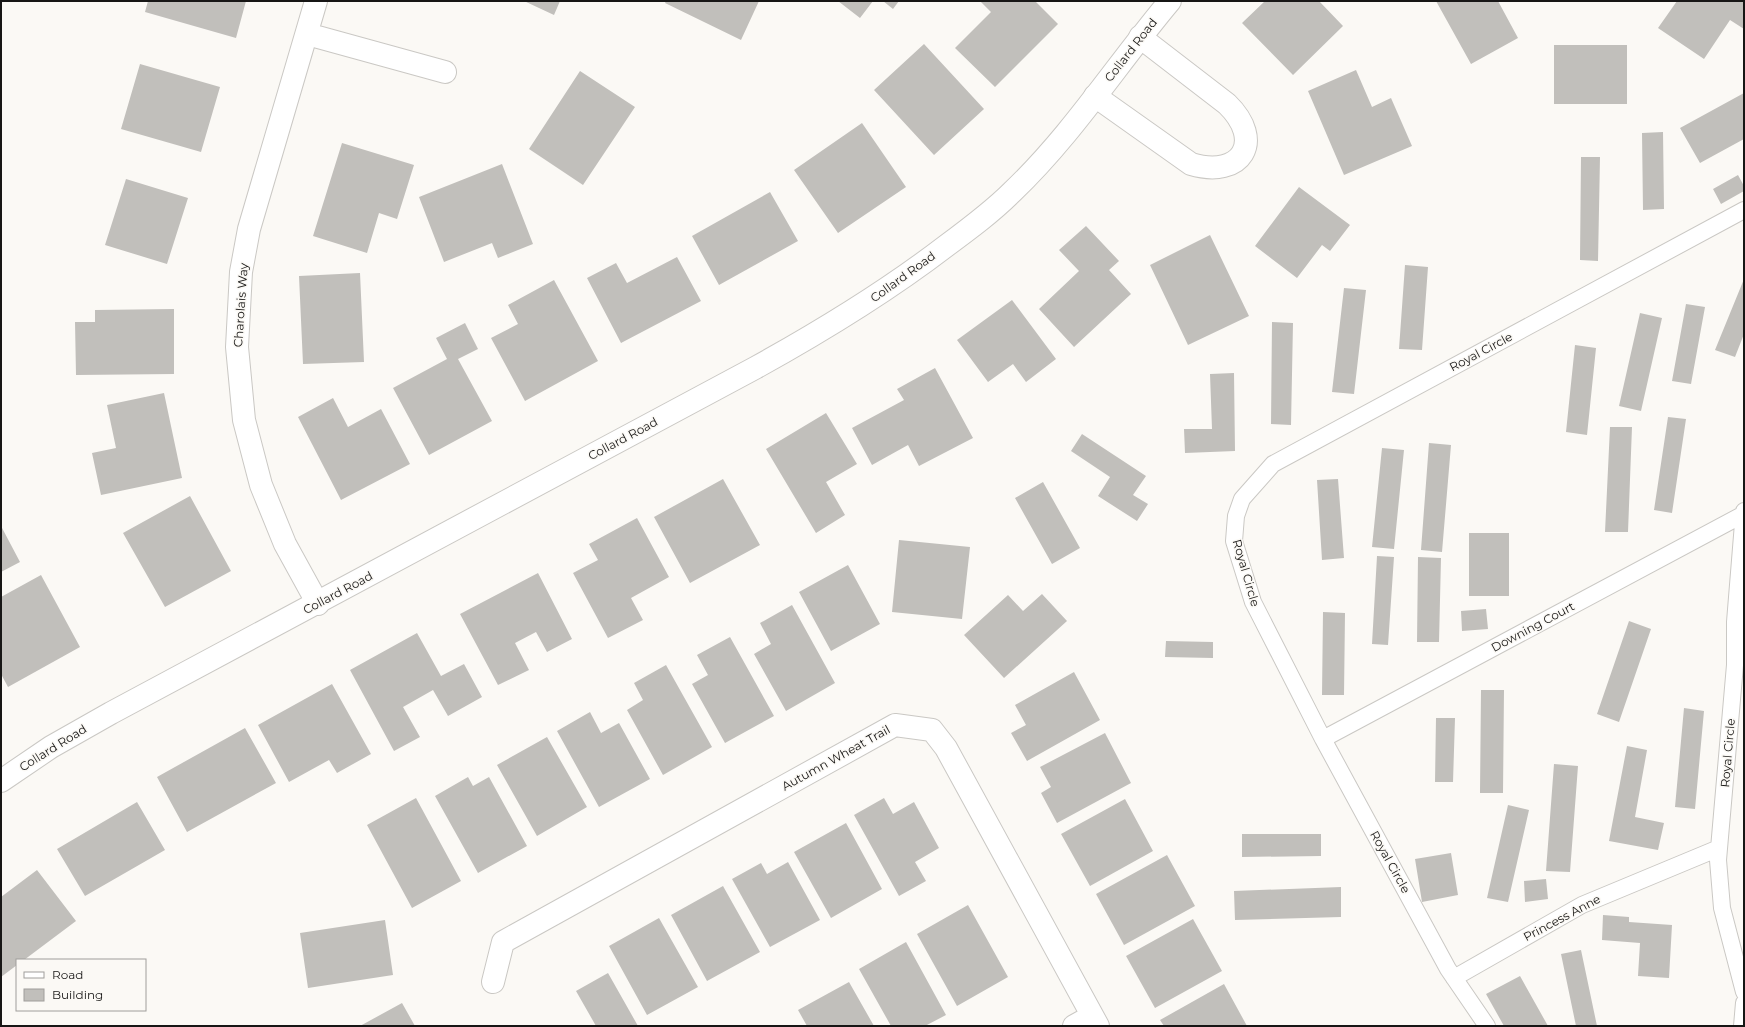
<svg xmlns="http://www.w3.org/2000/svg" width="1745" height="1027" viewBox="0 0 1745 1027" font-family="Montserrat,sans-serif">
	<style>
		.building { fill: #c1bfbb }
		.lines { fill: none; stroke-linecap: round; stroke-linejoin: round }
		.lane-casing { stroke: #cac8c4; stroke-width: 18 }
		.street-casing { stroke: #cac8c4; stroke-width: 24 }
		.secondary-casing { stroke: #cac8c4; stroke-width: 24 }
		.lane { stroke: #fff; stroke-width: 16 }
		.street { stroke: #fff; stroke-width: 22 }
		.secondary { stroke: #fff; stroke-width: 22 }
		.labels { text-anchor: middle; stroke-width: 3; stroke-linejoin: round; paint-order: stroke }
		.street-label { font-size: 12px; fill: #171615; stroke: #fbf9f5 }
	</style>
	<rect width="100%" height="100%" fill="#fbf9f5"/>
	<!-- building -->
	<path class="building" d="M148,1H246L236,38L145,12Z
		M524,1H560L554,15Z
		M666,1H759L741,40L665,3Z
		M838,1H873L860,18Z
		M883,1H899L893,9Z
		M980,1H1035L1058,24L995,87L955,48L991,12Z
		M1265,1H1319L1343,26L1293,75L1242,23Z
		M1436,1H1498L1518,38L1471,64Z
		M1677,1H1744V29L1730,20L1704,59L1658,28Z
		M924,44L984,109L934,155L874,90Z
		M1554,45H1627V104H1554Z
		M140,64L220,87L201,152L121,129Z
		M1356,70L1372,107L1391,98L1412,146L1344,175L1308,91Z
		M580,71L635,107L583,185L529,149Z
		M1744,93V139L1700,163L1680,128Z
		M862,123L906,187L838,233L794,170Z
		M1663,132L1664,209L1643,210L1642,133Z
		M342,143L414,165L397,219L379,213L367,253L313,236Z
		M1581,157H1600L1598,261L1580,260Z
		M502,164L533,244L498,258L492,243L444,262L419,197Z
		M1738,175L1744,186V191L1721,204L1713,189Z
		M126,179L188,198L167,264L105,245Z
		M1299,187L1350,225L1330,251L1322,245L1297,278L1255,246Z
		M770,192L798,241L719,285L692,236Z
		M1086,226L1119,261L1109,270L1131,294L1074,347L1039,309L1079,271L1059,250Z
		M1210,235L1249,316L1188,345L1150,265Z
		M677,257L701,301L621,343L587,278L616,263L627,283Z
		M1405,265L1428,267L1422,350L1399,349Z
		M360,273L364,362L303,364L299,276Z
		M1744,279V334L1735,357L1715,350Z
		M554,280L598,361L525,401L491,338L518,324L508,305Z
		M1344,288L1366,290L1354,394L1332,392Z
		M1012,300L1056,359L1026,382L1013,364L988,382L957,340Z
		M1686,304L1705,307L1691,384L1672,381Z
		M174,309V374L76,375L75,322H95V310Z
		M1640,313L1662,318L1641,411L1619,406Z
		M1272,322L1293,323L1291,425L1271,424Z
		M465,323L478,349L458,359L492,421L429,455L393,388L447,359L436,338Z
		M1575,345L1596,348L1587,435L1566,432Z
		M935,368L973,438L919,466L908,445L872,465L852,428L904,400L897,389Z
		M1234,373L1235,451L1185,453L1184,429H1212L1210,374Z
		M164,393L182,478L101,495L92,453L116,448L107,405Z
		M333,398L348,427L381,409L410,464L341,500L298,417Z
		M826,413L857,464L826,482L845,515L816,533L766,449Z
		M1668,417L1686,419L1672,513L1654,510Z
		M1610,427H1632L1628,532H1605Z
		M1082,434L1146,476L1133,495L1148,504L1137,521L1098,496L1110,477L1071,451Z
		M1429,443L1451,445L1442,552L1421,550Z
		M1382,448L1404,450L1394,549L1372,547Z
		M723,479L760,545L690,583L654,517Z
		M1338,479L1344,558L1322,560L1317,480Z
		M1043,482L1080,548L1052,564L1015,498Z
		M190,496L231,571L165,607L123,533Z
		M637,518L669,577L631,598L643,620L608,638L573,573L598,560L589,544Z
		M1,526L20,562L1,572Z
		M1469,533H1509V596H1469Z
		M899,540L970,547L962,619L892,612Z
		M1377,556L1394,557L1388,645L1372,644Z
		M1418,557L1441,558L1439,642H1417Z
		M848,565L880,624L831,651L799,592Z
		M538,573L572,639L547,652L536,632L515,643L529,670L498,685L460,614Z
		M41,575L80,647L8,687L1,674V597Z
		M1042,594L1067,621L1004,678L964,635L1008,595L1023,611Z
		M792,605L835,683L786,711L754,654L771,644L760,623Z
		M1486,609L1488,629L1462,631L1461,611Z
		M1323,612L1345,613L1344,695H1322Z
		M1629,621L1651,629L1619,722L1597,714Z
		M417,633L441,676L464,664L482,697L448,716L433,690L403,707L420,737L394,751L350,670Z
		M730,637L774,716L725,743L692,684L708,675L697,655Z
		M1166,641L1213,642V658L1165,657Z
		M666,665L712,747L663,775L627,710L643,700L634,683Z
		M1074,672L1100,720L1027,761L1011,733L1026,725L1015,705Z
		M332,684L371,754L337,773L329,760L289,782L258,725Z
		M1481,690H1504L1503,793H1480Z
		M1684,708L1704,711L1695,809L1675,807Z
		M590,712L601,733L619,723L650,779L599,807L557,731Z
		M1436,718H1455L1453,782H1435Z
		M245,728L276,783L187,832L157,777Z
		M1105,733L1131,783L1057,823L1041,793L1051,787L1040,767Z
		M547,737L587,807L537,836L497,765Z
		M1627,746L1647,750L1635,817L1664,823L1658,850L1609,841Z
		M1554,764L1578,766L1570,872L1546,871Z
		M468,777L473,786L489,777L527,846L478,873L435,796Z
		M416,798L461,881L412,908L367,825Z
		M884,798L893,814L914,802L939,848L915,862L926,881L899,896L854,815Z
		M1125,799L1153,851L1090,886L1061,834Z
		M137,802L165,850L85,896L57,849Z
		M1508,805L1529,810L1508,902L1487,898Z
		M846,823L882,889L831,918L794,852Z
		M1242,834H1321V856L1242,857Z
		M1451,853L1458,895L1422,902L1415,859Z
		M1167,855L1195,906L1124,945L1096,894Z
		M788,862L820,920L770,947L732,879L761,863L767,874Z
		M37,870L76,921L24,960H17V965L1,977V897Z
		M1546,879L1548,899L1525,902L1524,881Z
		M723,886L760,952L707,981L671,915Z
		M1341,887V917L1235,920L1234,891Z
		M968,905L1008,977L957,1006L917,934Z
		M1603,915L1629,917V922L1672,925L1669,978L1638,976L1640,943L1602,940Z
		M659,918L698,987L647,1015L609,946Z
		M1193,919L1222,971L1155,1008L1126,956Z
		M385,920L393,975L308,988L300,933Z
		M906,942L946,1015L925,1026H891L859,969Z
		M1581,950L1597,1026H1576L1561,954Z
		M608,973L638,1026H596L576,991Z
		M1520,976L1548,1026H1504L1486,994Z
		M849,982L874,1026H807L798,1010Z
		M1224,984L1247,1026H1164L1160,1020Z
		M402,1003L415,1026H360Z"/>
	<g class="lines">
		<defs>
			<path id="lane" d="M1744,511L1735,622V665L1718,860L1722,908L1744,992
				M1323,739L1744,514
				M1454,978L1582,905L1719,848
				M1487,1026L1448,969L1323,739L1253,602L1234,541L1236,516L1242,499L1273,464L1744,210
				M1742,1026L1744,1003"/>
			<path id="street" d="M316,1L249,229L241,272L237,347L244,420L261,485L285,544L318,604
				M307,34L445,72
				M1095,96L1191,164C1242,179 1265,141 1227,104L1140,37
				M493,982L503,942L895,725L932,730L946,748L1098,1026
				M1074,1026L1092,1016"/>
			<path id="secondary" d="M1,781L51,747L111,713L755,368C822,331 886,292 946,246C969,229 992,212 1012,192C1072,135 1117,64 1170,1"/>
		</defs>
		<!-- lane casing -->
		<use href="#lane" class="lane-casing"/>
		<!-- street casing -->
		<use href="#street" class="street-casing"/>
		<!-- secondary casing -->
		<use href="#secondary" class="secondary-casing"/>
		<!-- lane -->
		<use href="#lane" class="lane"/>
		<!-- street -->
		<use href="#street" class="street"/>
		<!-- secondary -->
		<use href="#secondary" class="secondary"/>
	</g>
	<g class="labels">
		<!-- street labels -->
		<g class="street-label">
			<text transform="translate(1131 50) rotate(-52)" y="4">Collard Road</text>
			<text transform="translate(903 277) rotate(-36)" y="4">Collard Road</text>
			<text transform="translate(241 305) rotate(-86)" y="4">Charolais Way</text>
			<text transform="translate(1481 352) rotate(-28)" y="4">Royal Circle</text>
			<text transform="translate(623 439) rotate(-28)" y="4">Collard Road</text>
			<text transform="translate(1246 573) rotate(74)" y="4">Royal Circle</text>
			<text transform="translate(338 593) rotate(-28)" y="4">Collard Road</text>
			<text transform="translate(1533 627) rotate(-28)" y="4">Downing Court</text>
			<text transform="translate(53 748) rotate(-32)" y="4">Collard Road</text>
			<text transform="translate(1728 753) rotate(-85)" y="4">Royal Circle</text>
			<text transform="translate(836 758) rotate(-29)" y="4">Autumn Wheat Trail</text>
			<text transform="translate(1390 862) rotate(61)" y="4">Royal Circle</text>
			<text transform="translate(1562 918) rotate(-28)" y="4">Princess Anne</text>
		</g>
	</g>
	<!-- border -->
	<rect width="1745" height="1027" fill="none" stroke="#171615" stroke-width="4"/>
	<!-- legend -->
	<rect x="16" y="959" width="130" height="52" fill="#fbf9f5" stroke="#a09e9b"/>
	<rect x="24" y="972" width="20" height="6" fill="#ffffff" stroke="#a09e9b"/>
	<text x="52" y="979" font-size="12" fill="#171615">Road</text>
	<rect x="24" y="989" width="20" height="12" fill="#c1bfbb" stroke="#a09e9b"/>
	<text x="52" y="999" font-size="12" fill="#171615">Building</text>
</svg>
